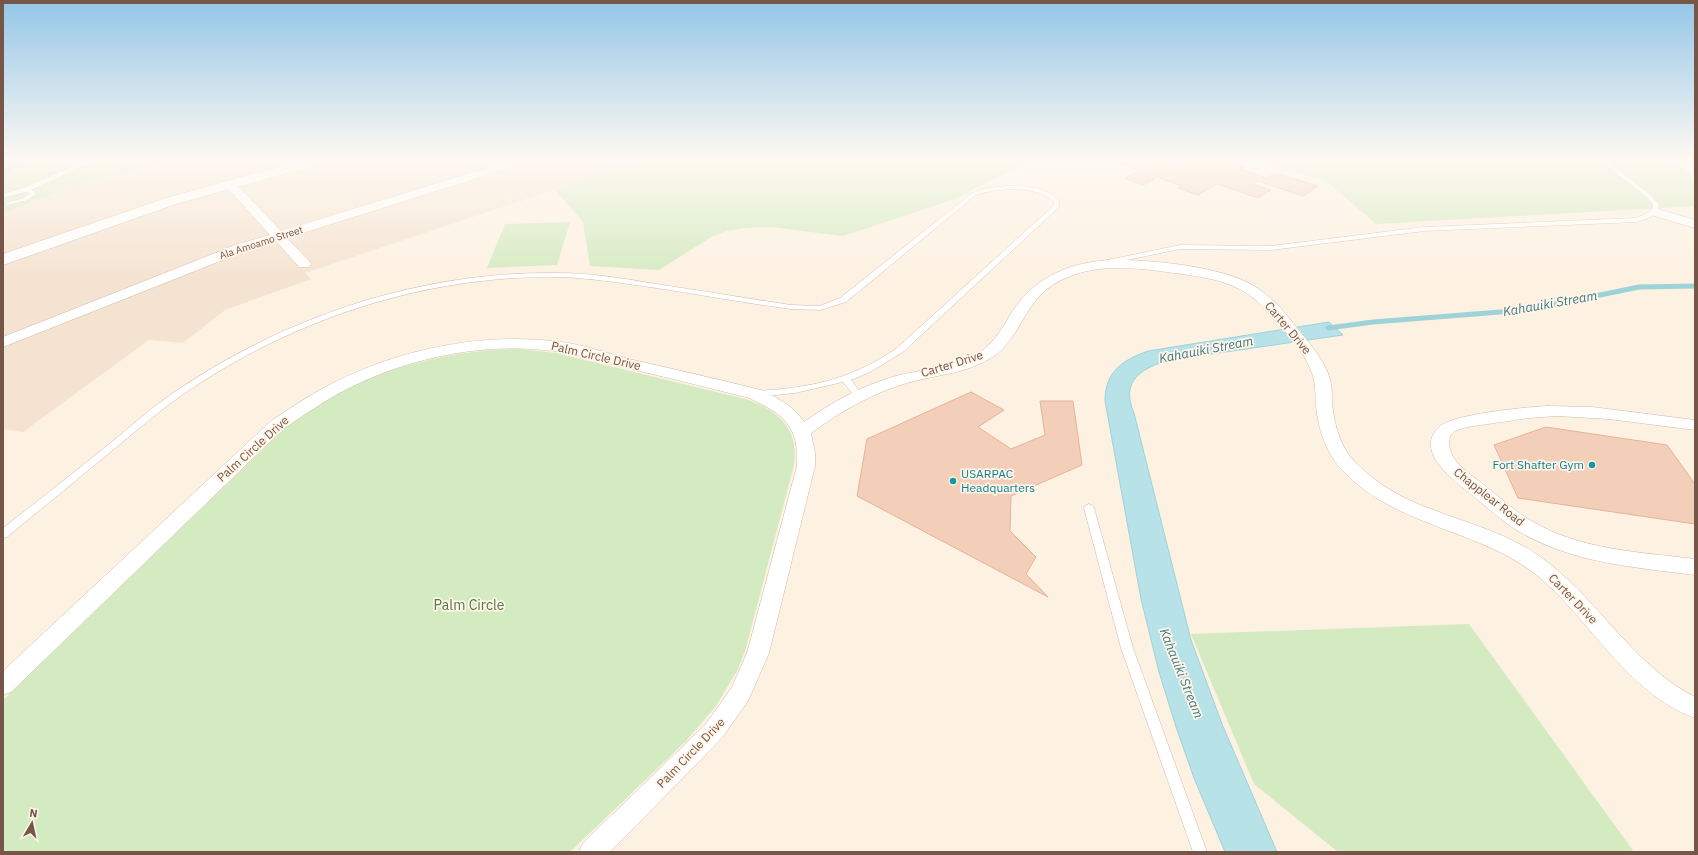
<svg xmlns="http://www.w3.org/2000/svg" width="1698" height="855" viewBox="0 0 1698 855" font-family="'IBM Plex Sans',sans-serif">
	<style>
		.residential { fill: #f5e3d1 }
		.green { fill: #d4eac1 }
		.water { fill: #b7e2e7; stroke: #9dd2d9 }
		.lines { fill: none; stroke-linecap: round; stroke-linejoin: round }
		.stream-far1 { stroke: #9dd2d9; stroke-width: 4 }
		.stream { stroke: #9dd2d9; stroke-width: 5 }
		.building { fill: #f3ceb9; stroke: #e6b399 }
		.service-casing { stroke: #d0baac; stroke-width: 1 }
		.minor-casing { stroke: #d0baac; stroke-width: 1 }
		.tertiary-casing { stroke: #d0baac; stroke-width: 1 }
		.service { fill: #fff; fill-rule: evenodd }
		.minor { fill: #fff; fill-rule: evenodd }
		.tertiary { fill: #fff; fill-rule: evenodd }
		.culture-dot { fill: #0f9aa8; stroke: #fff5e9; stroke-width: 1.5 }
		.labels { text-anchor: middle; stroke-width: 3.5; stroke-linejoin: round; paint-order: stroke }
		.far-street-label { font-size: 10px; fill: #755648; stroke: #fff5e9 }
		.street-label { font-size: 12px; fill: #755648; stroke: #fff5e9 }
		.culture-label { font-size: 12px; fill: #0d838f; stroke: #fff5e9; text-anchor: end }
		.water-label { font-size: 13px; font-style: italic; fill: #3f7a82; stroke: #fff5e9 }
		.near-park-label { font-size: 14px; fill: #547b40; stroke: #fff5e9 }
	</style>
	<rect width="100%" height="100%" fill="#fdf1e2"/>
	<!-- residential -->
	<path class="residential" d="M169,160H643L305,273L311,279L225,310L183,343L149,340L23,432L3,429V213L77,185Z"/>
	<!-- green -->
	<path class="green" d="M3,160H169L77,185L3,213Z
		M643,160H1035L1006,173L955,199L843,236L771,227L744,228L727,231L713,236L659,270L590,266L583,222L555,190Z
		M1257,160H1671L1695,179V206L1376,224L1326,181Z
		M570,222L557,265L487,268L505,224Z
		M520,349L556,353L749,400C780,412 799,430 794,465L745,651L738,669L716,706L686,741L570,852H3V700L286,427C298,419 309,409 321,402C383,367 449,350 520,349Z
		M1469,624L1634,852H1338L1254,784L1191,634Z"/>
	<!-- water -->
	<path class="water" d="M1329,322L1343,335L1170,360C1141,368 1120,381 1134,413L1191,640L1222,724L1277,852H1225L1194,778L1176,727L1159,672L1141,599L1105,401C1105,371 1123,360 1148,351Z"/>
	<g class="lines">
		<!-- stream-far1 -->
		<path class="stream-far1" d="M1686,160L1695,166
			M3,171L32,160"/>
		<!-- stream -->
		<path class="stream" d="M1328,328L1373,322L1527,310L1639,287L1695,286"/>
	</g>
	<!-- building -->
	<path class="building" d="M1125,160H1161L1180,166L1190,160H1223L1245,167L1241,169L1267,178L1276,173L1318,186L1303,196L1258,181L1253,184L1271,190L1258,198L1217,184L1198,195L1178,188L1182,186L1118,163Z
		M1137,172L1155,179L1143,185L1125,178Z
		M971,392L1004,410L978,427L1011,449L1045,435L1040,401H1073L1082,465L1011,496L1010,531L1036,557L1026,574L1048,597L857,496L867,439Z
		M1546,427L1667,445L1695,484V524L1518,498L1494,445Z"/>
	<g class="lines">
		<defs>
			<path id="service" d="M88,160H96L31,190L34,191L36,194L28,200L8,205L5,203L24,198L30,193L25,192L3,198V194L23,188Z
				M1599,160H1606L1652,196L1659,205L1657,213L1646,219L1636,222L1424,231L1271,250L1180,249L1103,265L1099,263L1103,261L1180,245L1271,246L1424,227L1636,218L1652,211L1653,205L1648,198Z
				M1005,186C1025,186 1045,186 1059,201V207L903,352L870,372L851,380L863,396L862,398H856L843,382L795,393L757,397L753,394L757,391C810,388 853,379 897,348L1053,206L1054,202C1035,184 999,188 976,195L846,302L820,310L791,309C744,303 697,294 650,287C620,283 590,278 560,277C425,275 292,319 182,395C158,412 136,431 114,449C78,479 42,508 7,537L3,538V528C38,501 73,473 108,445C130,427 152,407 176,391C288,315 423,271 559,273C590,273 620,278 650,283C697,290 744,298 791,305L819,306L840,298L972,193L983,189Z
				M1089,504L1093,506L1094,508L1133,648L1207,852H1193L1121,648L1084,508L1085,506Z"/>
			<path id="minor" d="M513,160H530L528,162L287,238L309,261L311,264L309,267H299L276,241L248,250L3,347V337L238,244L270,235L226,186L224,184L226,182H234L281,231Z
				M1655,208L1695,220V228L1651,215L1649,212L1651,209Z
				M1109,260C1147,259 1222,266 1254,286C1273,297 1288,316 1301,333C1312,346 1325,362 1330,379C1332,387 1332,394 1332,402C1334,424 1340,447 1356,463C1407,516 1478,515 1536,554C1596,594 1630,664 1695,697V718C1627,693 1592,622 1539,577C1481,529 1398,528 1344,472C1326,454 1318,429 1316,405C1315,395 1316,386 1313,376C1306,353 1287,333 1271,316C1261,304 1250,293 1235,287C1216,278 1195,276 1174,273C1131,267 1084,261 1047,289C1023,308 1017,344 989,359C965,374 934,375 907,383C872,393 840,412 811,433L815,453V466L769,653L748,701L722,738L610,852H579L583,843L706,724L732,687L747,653L797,466C799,426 784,414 749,398C707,387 665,377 623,367C603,362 582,355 561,352C489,341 412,356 347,389C325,400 304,415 283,429L11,692L3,695V671L271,421C292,407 313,393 335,382C403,348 486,332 561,342C584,345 607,353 629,359C673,369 717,379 761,390C777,398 794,406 804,422C832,402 863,385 896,376C923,369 956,367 980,352C995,342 1003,327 1012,312C1035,277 1068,263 1109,260Z
				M1548,406L1592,407L1695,420V430L1609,419L1557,416L1529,418L1467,427L1455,431L1450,436C1445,457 1464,470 1479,481C1496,494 1512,509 1530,520C1579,550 1639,552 1695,559V575C1648,569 1600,565 1556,549C1543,544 1530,538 1518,531C1503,522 1490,510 1477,499C1459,484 1412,453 1439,427C1452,414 1527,407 1548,406Z"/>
			<path id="tertiary" d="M303,160H326L324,163L176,204L3,265V254L166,198Z"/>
		</defs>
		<!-- service casing -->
		<use href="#service" class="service-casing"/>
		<!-- minor casing -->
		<use href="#minor" class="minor-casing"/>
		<!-- tertiary casing -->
		<use href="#tertiary" class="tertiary-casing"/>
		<!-- service -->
		<use href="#service" class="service"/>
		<!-- minor -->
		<use href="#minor" class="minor"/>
		<!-- tertiary -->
		<use href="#tertiary" class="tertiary"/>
	</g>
	<!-- sky -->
	<linearGradient id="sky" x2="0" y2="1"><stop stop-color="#94c6e8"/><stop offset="0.57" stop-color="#fef9f2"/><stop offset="1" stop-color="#fef9f2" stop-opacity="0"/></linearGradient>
	<rect width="1698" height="280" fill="url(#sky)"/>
	<!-- markers -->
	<g class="culture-dot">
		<circle cx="1592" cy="465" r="4"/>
		<circle cx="953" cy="481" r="4"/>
	</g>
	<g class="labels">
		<!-- far-street labels -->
		<g class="far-street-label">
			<text transform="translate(261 242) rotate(-18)" y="4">Ala Amoamo Street</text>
		</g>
		<!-- street labels -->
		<g class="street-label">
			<text transform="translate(1288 328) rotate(50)" y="4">Carter Drive</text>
			<text transform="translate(596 356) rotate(13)" y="4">Palm Circle Drive</text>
			<text transform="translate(952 364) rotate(-17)" y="4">Carter Drive</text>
			<text transform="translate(253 449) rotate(-42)" y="4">Palm Circle Drive</text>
			<text transform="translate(1489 497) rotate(38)" y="4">Chapplear Road</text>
			<text transform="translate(1573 599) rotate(46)" y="4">Carter Drive</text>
			<text transform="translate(691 753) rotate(-46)" y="4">Palm Circle Drive</text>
		</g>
		<!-- culture labels -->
		<g class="culture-label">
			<text x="1584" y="469">Fort Shafter Gym</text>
			<text x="961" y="478" text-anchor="start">USARPAC<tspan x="961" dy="14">Headquarters</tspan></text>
		</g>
		<!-- water labels -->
		<g class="water-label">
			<text transform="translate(1550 303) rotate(-10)" y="5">Kahauiki Stream</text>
			<text transform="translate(1206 349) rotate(-11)" y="5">Kahauiki Stream</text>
			<text transform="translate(1182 673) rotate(68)" y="5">Kahauiki Stream</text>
		</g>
		<!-- near-park labels -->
		<g class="near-park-label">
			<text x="469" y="610">Palm Circle</text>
		</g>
	</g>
	<!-- border -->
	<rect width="1698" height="855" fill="none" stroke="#755648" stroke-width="8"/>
	<!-- north arrow -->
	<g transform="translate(32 823) rotate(9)" stroke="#fff5e9" stroke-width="3" paint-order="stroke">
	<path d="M0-3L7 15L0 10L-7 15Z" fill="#755648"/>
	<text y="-6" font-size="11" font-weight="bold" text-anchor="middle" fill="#755648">N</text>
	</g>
</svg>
